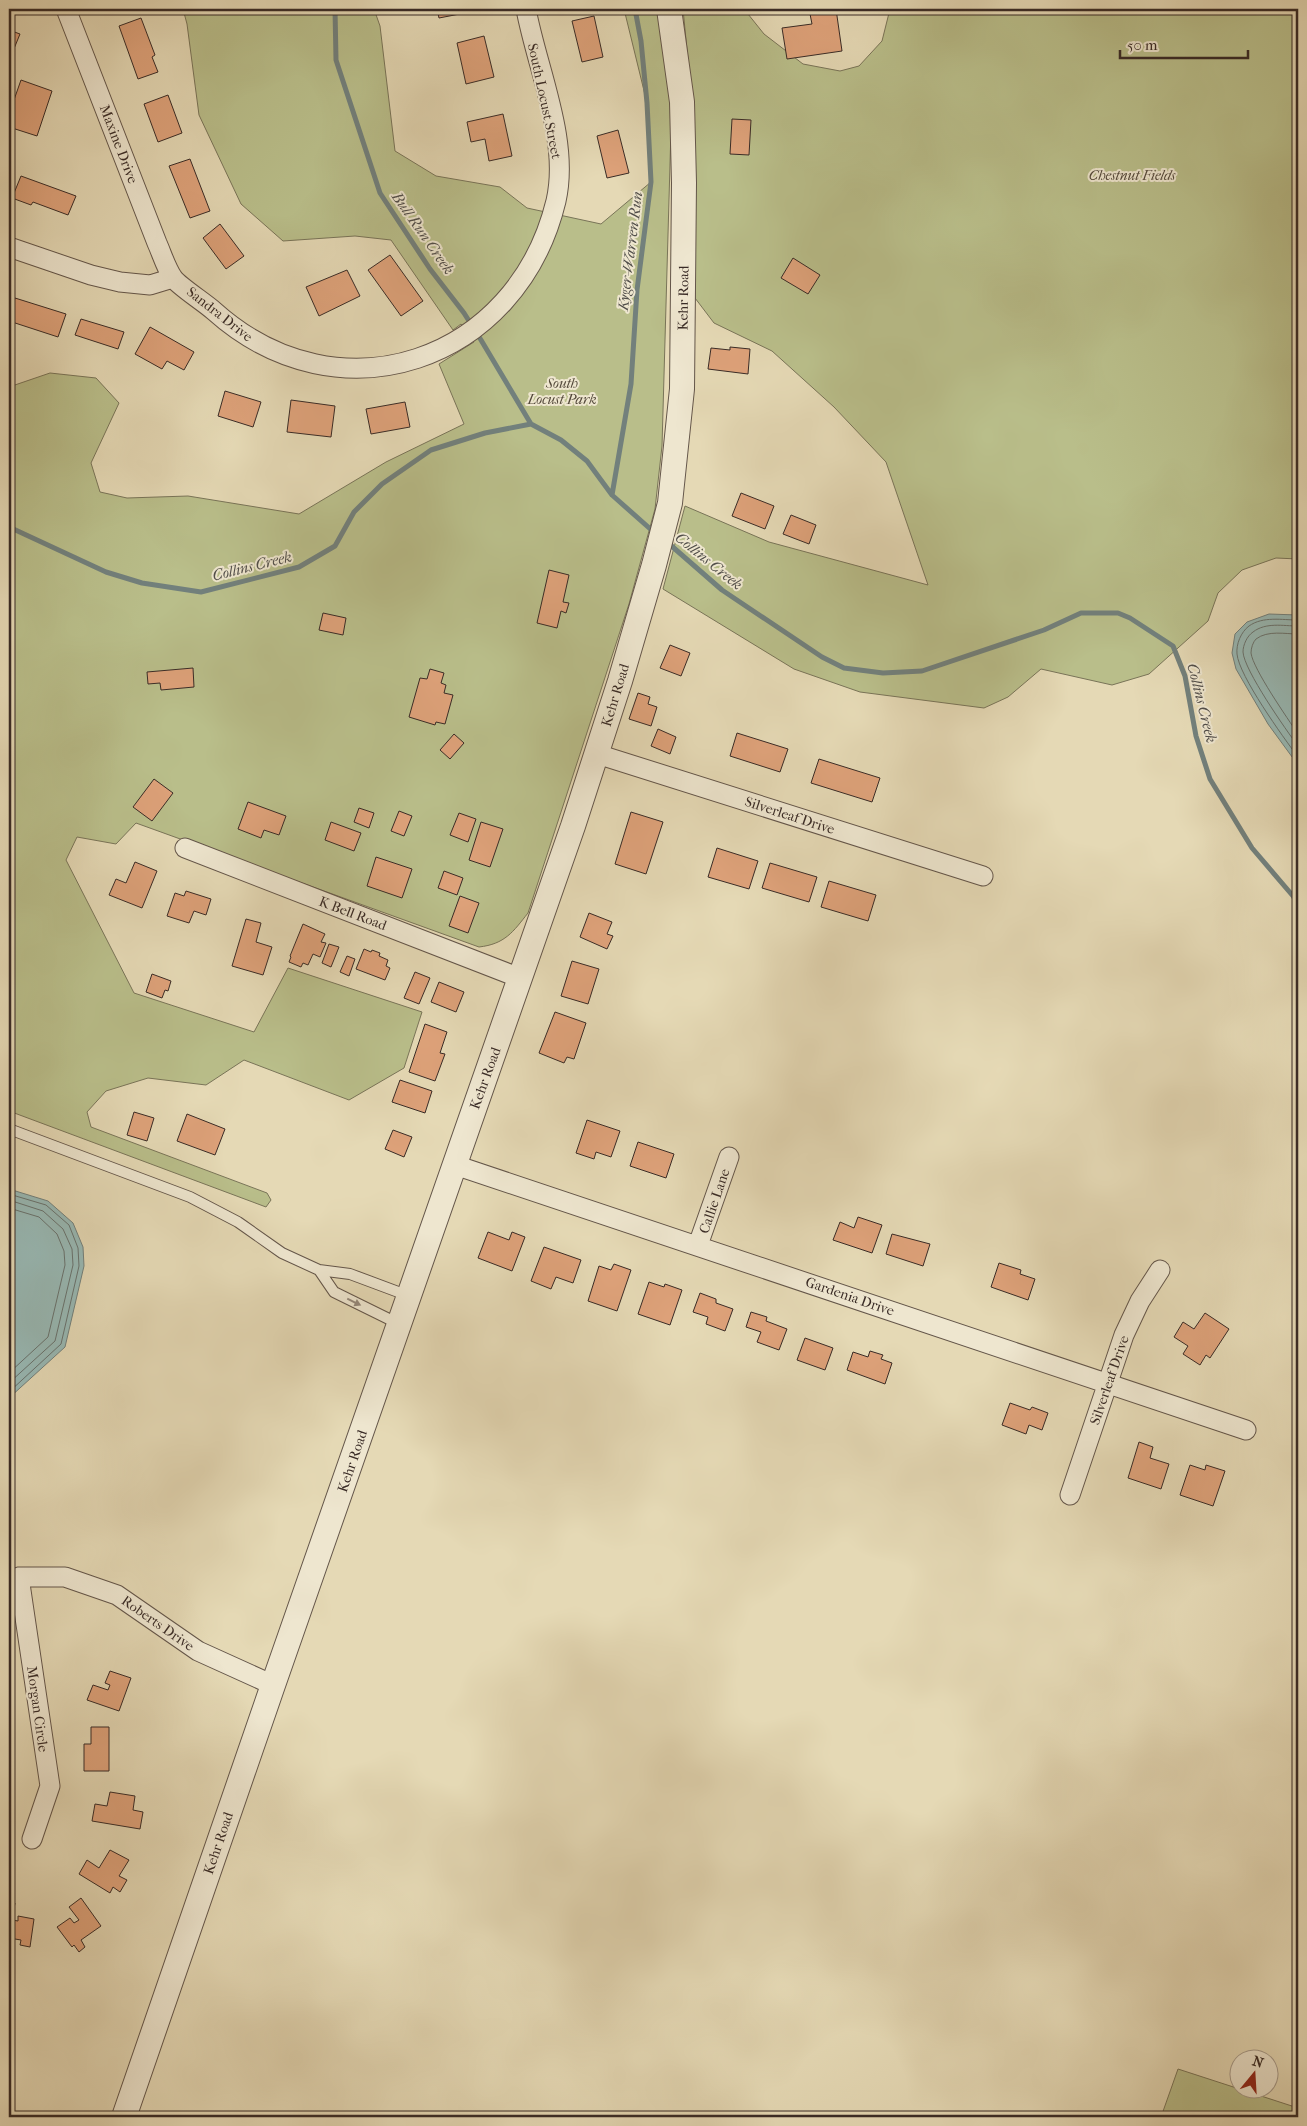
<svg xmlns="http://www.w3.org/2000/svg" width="1307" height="2126" viewBox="0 0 1307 2126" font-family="'IM FELL French Canon',serif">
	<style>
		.green { fill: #b9be8a; stroke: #797458 }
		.water { fill: #98b9b5; stroke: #72807c }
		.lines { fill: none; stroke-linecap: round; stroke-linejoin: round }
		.shore { stroke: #68726e; stroke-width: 1 }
		.stream { stroke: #72807c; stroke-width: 5 }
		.building { fill: #dea27a; stroke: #392b26 }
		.service-casing { stroke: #64564a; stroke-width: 12 }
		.minor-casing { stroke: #64564a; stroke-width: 21 }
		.tertiary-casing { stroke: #64564a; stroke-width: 26 }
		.service { stroke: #eee6cf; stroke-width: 10 }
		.minor { stroke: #eee6cf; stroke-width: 19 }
		.tertiary { stroke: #eee6cf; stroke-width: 24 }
		.oneway { fill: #94887a }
		.labels { text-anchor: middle; stroke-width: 4; stroke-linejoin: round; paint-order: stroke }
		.street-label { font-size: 14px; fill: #392b26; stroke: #eee6cf }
		.park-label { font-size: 14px; font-style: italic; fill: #53483a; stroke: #eee6cf }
		.water-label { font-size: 15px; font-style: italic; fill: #514e4a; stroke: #eee6cf }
	</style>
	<rect width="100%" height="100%" fill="#e5d9b5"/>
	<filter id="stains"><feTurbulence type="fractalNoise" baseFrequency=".004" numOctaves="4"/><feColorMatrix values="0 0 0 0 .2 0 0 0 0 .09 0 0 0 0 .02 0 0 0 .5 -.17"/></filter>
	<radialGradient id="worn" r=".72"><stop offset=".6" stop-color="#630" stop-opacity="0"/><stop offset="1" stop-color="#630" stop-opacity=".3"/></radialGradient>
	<!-- green -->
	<path class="green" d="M183,9H374L380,26L395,151L436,176L500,187L527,208L601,224L651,182L647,103L624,9H662L672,94L662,446L655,509L629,604L528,913C513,932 505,944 479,947L136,823L116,844L77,837L66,860L134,993L254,1032L288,968L422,1012L404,1068L349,1100L244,1060L206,1085L148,1078L106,1091L87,1112L91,1127L267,1193L271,1200L266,1207L9,1111V387L50,373L96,378L119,403L91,463L100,492L127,498L188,496L299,514L386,462L464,424L439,364L474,342L461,324L453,330L391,240L355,236L283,241L241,204L199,115L187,24Z
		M683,9H744L764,34L803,64L840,71L859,66L882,41L890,9H1298V559L1276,558L1242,570L1218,593L1208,621L1149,674L1112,685L1041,669L1008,697L984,708L860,692L794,669L663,589L685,506L769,542L928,585L886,462L834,407L772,351L714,323L695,298L693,111Z
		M1178,2069L1298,2108V2117H1161Z"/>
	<!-- water -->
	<path class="water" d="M1269,614L1298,615V765L1268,724L1236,669L1232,653L1235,634L1247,622Z
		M9,1189L48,1201L73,1223L83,1247L84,1266L65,1347L9,1398Z"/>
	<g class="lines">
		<!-- shore -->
		<path class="shore" d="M1298,620C1282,620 1263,616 1249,626C1241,632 1236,644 1237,654C1239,676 1283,737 1298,757
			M1298,626C1283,626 1266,622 1253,632C1247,636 1243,645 1243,652C1244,670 1286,730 1298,746
			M1298,634C1285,634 1268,630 1256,639C1253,642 1251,648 1251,653C1253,669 1288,719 1298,734
			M9,1194L46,1205L69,1225L78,1248L79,1266L61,1344L9,1392
			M9,1200L43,1211L63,1229L72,1249L73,1265L55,1341L9,1383
			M9,1208L39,1217L57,1234L64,1251L65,1265L48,1337L9,1373"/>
		<!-- stream -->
		<path class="stream" d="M335,9L336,60L380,193L430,269L464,313L481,340L531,424
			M612,495L631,384L637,290L651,182L647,103L641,41L635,9
			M9,527L106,572L142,583L201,592L299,567L335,546L354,512L382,484L431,450L485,433L531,424L561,440L587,461L612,495L656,534
			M667,542L722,590L822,657L844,668L883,673L922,671L1044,630L1081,613H1118L1130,618L1173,646L1185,676L1196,736L1210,779L1252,848L1293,896L1298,904"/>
	</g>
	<!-- building -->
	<path class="building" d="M437,9H469L470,12L439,18Z
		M809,9H836L842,51L787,59L782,28L812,24Z
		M594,16L603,57L582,62L572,21Z
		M141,18L155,55L152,57L158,72L138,79L119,26Z
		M9,30L20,34L11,56H9Z
		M484,36L494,77L466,84L457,43Z
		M21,80L52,91L37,136L9,127V114Z
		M168,95L182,133L158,142L144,104Z
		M503,114L512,156L489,161L485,139L471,142L467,122Z
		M732,119L751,120L749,155L730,154Z
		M618,130L629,173L607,178L597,136Z
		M190,159L210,211L190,218L169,166Z
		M21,176L76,196L68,215L33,202L31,205L12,198Z
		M220,224L244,256L226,269L203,238Z
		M390,255L423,301L401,316L368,270Z
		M793,258L820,275L808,294L781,278Z
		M347,270L360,296L319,316L306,287Z
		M15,298L66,314L58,337L9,321Z
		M81,319L124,332L118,349L75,335Z
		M150,327L194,352L184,370L167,361L162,369L135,354Z
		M730,347L750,349L748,374L708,369L711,348L730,350Z
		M225,391L261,402L253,427L218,416Z
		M291,400L335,406L331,437L287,432Z
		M405,402L410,427L371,434L366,409Z
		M741,493L774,506L765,529L732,516Z
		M791,515L816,525L809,544L783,534Z
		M549,570L569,575L563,602L569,603L566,613L561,611L557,628L537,623Z
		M323,613L346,618L343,635L319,630Z
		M670,645L690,653L681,676L660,668Z
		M193,668L194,687L161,690L160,683L148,684L147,672Z
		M430,669L444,673L441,683L446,685L444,693L453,695L445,724L436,722L435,725L409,717L420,678L427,679Z
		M638,693L650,697L648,704L657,707L651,726L629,719Z
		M658,729L676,737L670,754L651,746Z
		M737,733L788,749L780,772L730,756Z
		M454,734L464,743L450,759L440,750Z
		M819,759L880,778L872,802L811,783Z
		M154,779L173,793L152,821L133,807Z
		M248,802L286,816L279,835L264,830L261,838L238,829Z
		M359,808L374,813L369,828L354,822Z
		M399,811L412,816L404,836L391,831Z
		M631,812L663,822L646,874L615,864Z
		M459,813L476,819L468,842L450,835Z
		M331,822L361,833L354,851L325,840Z
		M481,822L503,829L490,867L469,860Z
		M717,848L758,861L749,889L708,877Z
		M376,857L412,869L402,898L367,886Z
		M135,862L157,871L142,908L109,895L116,879L126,883Z
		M770,863L817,877L809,902L762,888Z
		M444,871L463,878L457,895L438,888Z
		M829,881L876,895L868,921L821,907Z
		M186,891L211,899L206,915L194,911L189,923L167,916L175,893L184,896Z
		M460,896L479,903L468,933L449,926Z
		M589,913L612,922L607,934L613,936L607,949L580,937Z
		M246,919L261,923L256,942L272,947L263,975L232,966Z
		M303,924L325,934L321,942L326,943L320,957L313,954L308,965L303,963L301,967L289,962L291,957L290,956Z
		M329,944L339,947L331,967L322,963Z
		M364,949L371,952L372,950L380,953L379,956L388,960L386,966L390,968L385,980L356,969Z
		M347,956L355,959L349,976L340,972Z
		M572,961L599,969L588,1004L561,996Z
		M415,972L430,978L419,1004L404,998Z
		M152,974L171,981L168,991L165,990L162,998L146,992Z
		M439,982L464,992L456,1012L431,1002Z
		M555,1012L586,1023L574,1059L567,1057L564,1063L539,1053Z
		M425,1024L447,1032L440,1053L445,1054L435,1081L409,1072Z
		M400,1080L432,1091L425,1113L392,1102Z
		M134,1112L154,1118L147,1141L127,1135Z
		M187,1114L225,1129L215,1155L177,1141Z
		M587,1120L620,1131L611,1157L596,1152L594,1159L576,1153Z
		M393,1130L412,1137L404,1157L385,1149Z
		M638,1142L674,1154L666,1178L630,1166Z
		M858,1217L882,1225L872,1253L833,1240L840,1222L854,1228Z
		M488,1232L509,1240L512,1232L525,1237L512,1271L478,1258Z
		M892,1234L930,1244L923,1266L886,1254Z
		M544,1247L581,1260L573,1283L556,1277L551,1289L531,1281Z
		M999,1263L1021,1270L1020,1274L1035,1279L1028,1300L991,1287Z
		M614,1264L631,1270L617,1311L588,1301L599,1266L611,1270Z
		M649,1282L664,1287L665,1284L682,1290L670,1325L638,1314Z
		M700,1293L716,1299V1303L733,1309L725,1331L706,1324L708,1317L693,1312Z
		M751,1312L767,1317L766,1321L787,1329L779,1350L757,1342L761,1332L746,1327Z
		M1205,1313L1229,1329L1210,1358L1206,1355L1200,1365L1183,1354L1188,1346L1174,1337L1183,1322L1194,1329Z
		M805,1338L833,1348L825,1370L797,1360Z
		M870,1351L883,1355L881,1359L892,1363L885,1384L847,1370L853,1352L868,1357Z
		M1010,1403L1030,1410L1032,1407L1048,1413L1042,1430L1029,1425L1026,1434L1002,1425Z
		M1139,1442L1153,1447L1150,1458L1169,1464L1161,1489L1128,1478Z
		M1190,1465L1205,1470L1206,1465L1225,1471L1213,1506L1180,1495Z
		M110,1671L131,1678L119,1711L87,1700L93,1685L108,1690L110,1685L105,1683Z
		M91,1727H109V1771H84V1744H91Z
		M110,1792L135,1796L133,1810L143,1812L140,1829L92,1821L95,1804L107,1806Z
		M110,1850L129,1860L119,1876L127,1880L120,1892L113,1887L110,1893L79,1874L87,1860L99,1868Z
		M81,1898L101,1926L81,1940L85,1947L79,1952L74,1945L72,1947L57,1927L70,1918L74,1923L79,1920L69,1907Z
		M9,1902L15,1903L12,1920L18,1921V1916L34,1919L30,1947L20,1945L21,1940L9,1938Z"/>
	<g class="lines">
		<defs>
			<path id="service" d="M9,1129L190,1197L238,1222L282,1253L319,1270L350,1274L409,1296
				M319,1270L334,1292L399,1324"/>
			<path id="minor" d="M66,9L157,243C162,254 166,268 173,278C180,287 204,302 214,311C339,423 517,362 556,201C570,140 537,69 526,9
				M9,247L91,275L120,282L150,285L173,278
				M597,754L983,876
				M185,848L520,978
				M455,1165L1246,1430
				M698,1245L729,1157
				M1070,1495L1124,1335L1140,1301L1160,1270
				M19,1577L50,1786L32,1839
				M9,1580L19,1577H65L117,1595L198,1651L273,1685"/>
			<path id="tertiary" d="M124,2117L273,1685L573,826L620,681L654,565L670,503L682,389L684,183L682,102L669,9"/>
		</defs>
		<!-- service casing -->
		<use href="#service" class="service-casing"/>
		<!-- minor casing -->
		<use href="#minor" class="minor-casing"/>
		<!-- tertiary casing -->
		<use href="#tertiary" class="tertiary-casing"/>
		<!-- service -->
		<use href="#service" class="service"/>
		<!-- minor -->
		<use href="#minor" class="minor"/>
		<!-- tertiary -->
		<use href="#tertiary" class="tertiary"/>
	</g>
	<!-- one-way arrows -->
	<defs><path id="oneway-solid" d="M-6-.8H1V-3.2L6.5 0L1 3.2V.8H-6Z" transform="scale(1.25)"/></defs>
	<use class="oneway" href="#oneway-solid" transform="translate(354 1302) rotate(26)"/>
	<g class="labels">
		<!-- street labels -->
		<g class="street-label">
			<text transform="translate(545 101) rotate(78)" y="5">South Locust Street</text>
			<text transform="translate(119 144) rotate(69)" y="5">Maxine Drive</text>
			<text transform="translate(683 298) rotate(-89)" y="5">Kehr Road</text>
			<text transform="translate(220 314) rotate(38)" y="5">Sandra Drive</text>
			<text transform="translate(615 695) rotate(-73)" y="5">Kehr Road</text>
			<text transform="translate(790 815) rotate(18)" y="5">Silverleaf Drive</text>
			<text transform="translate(353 913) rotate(21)" y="5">K Bell Road</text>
			<text transform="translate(485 1078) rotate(-70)" y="5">Kehr Road</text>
			<text transform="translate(714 1201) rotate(-71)" y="5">Callie Lane</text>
			<text transform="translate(850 1296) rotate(19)" y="5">Gardenia Drive</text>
			<text transform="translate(1109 1380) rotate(-71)" y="5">Silverleaf Drive</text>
			<text transform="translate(352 1461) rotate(-71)" y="5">Kehr Road</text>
			<text transform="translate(158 1623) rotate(35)" y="5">Roberts Drive</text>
			<text transform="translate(38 1709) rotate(82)" y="5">Morgan Circle</text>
			<text transform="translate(218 1843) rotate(-71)" y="5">Kehr Road</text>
		</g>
		<!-- park labels -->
		<g class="park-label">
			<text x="1132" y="180">Chestnut Fields</text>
			<text x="562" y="388">South<tspan x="562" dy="16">Locust Park</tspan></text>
		</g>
		<!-- water labels -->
		<g class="water-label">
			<text transform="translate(423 233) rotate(55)" y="5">Bull Run Creek</text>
			<text transform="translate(630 251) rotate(-83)" y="5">Kyger-Warren Run</text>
			<text transform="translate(709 561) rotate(39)" y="5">Collins Creek</text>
			<text transform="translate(252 566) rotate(-14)" y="5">Collins Creek</text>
			<text transform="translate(1202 703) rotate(76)" y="5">Collins Creek</text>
		</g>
	</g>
	<!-- margin -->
	<rect width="1307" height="2126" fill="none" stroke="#e5d9b5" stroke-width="30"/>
	<rect x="10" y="10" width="1287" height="2106" fill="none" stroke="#392b26" stroke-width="2.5"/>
	<rect x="15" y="15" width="1277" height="2096" fill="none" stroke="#392b26"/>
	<!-- north arrow -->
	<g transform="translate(1254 2074) rotate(18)"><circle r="24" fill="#eee6cf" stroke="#a69b8b"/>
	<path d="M0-4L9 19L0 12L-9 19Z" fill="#8f2418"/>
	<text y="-8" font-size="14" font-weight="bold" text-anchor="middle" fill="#392b26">N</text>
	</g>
	<!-- scale -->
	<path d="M1120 50v8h128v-8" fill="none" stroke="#392b26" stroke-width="2.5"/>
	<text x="1127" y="50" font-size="15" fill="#392b26" stroke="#eee6cf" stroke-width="4" paint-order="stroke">50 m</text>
	<rect width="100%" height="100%" filter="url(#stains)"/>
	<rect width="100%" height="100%" fill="url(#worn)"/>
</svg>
